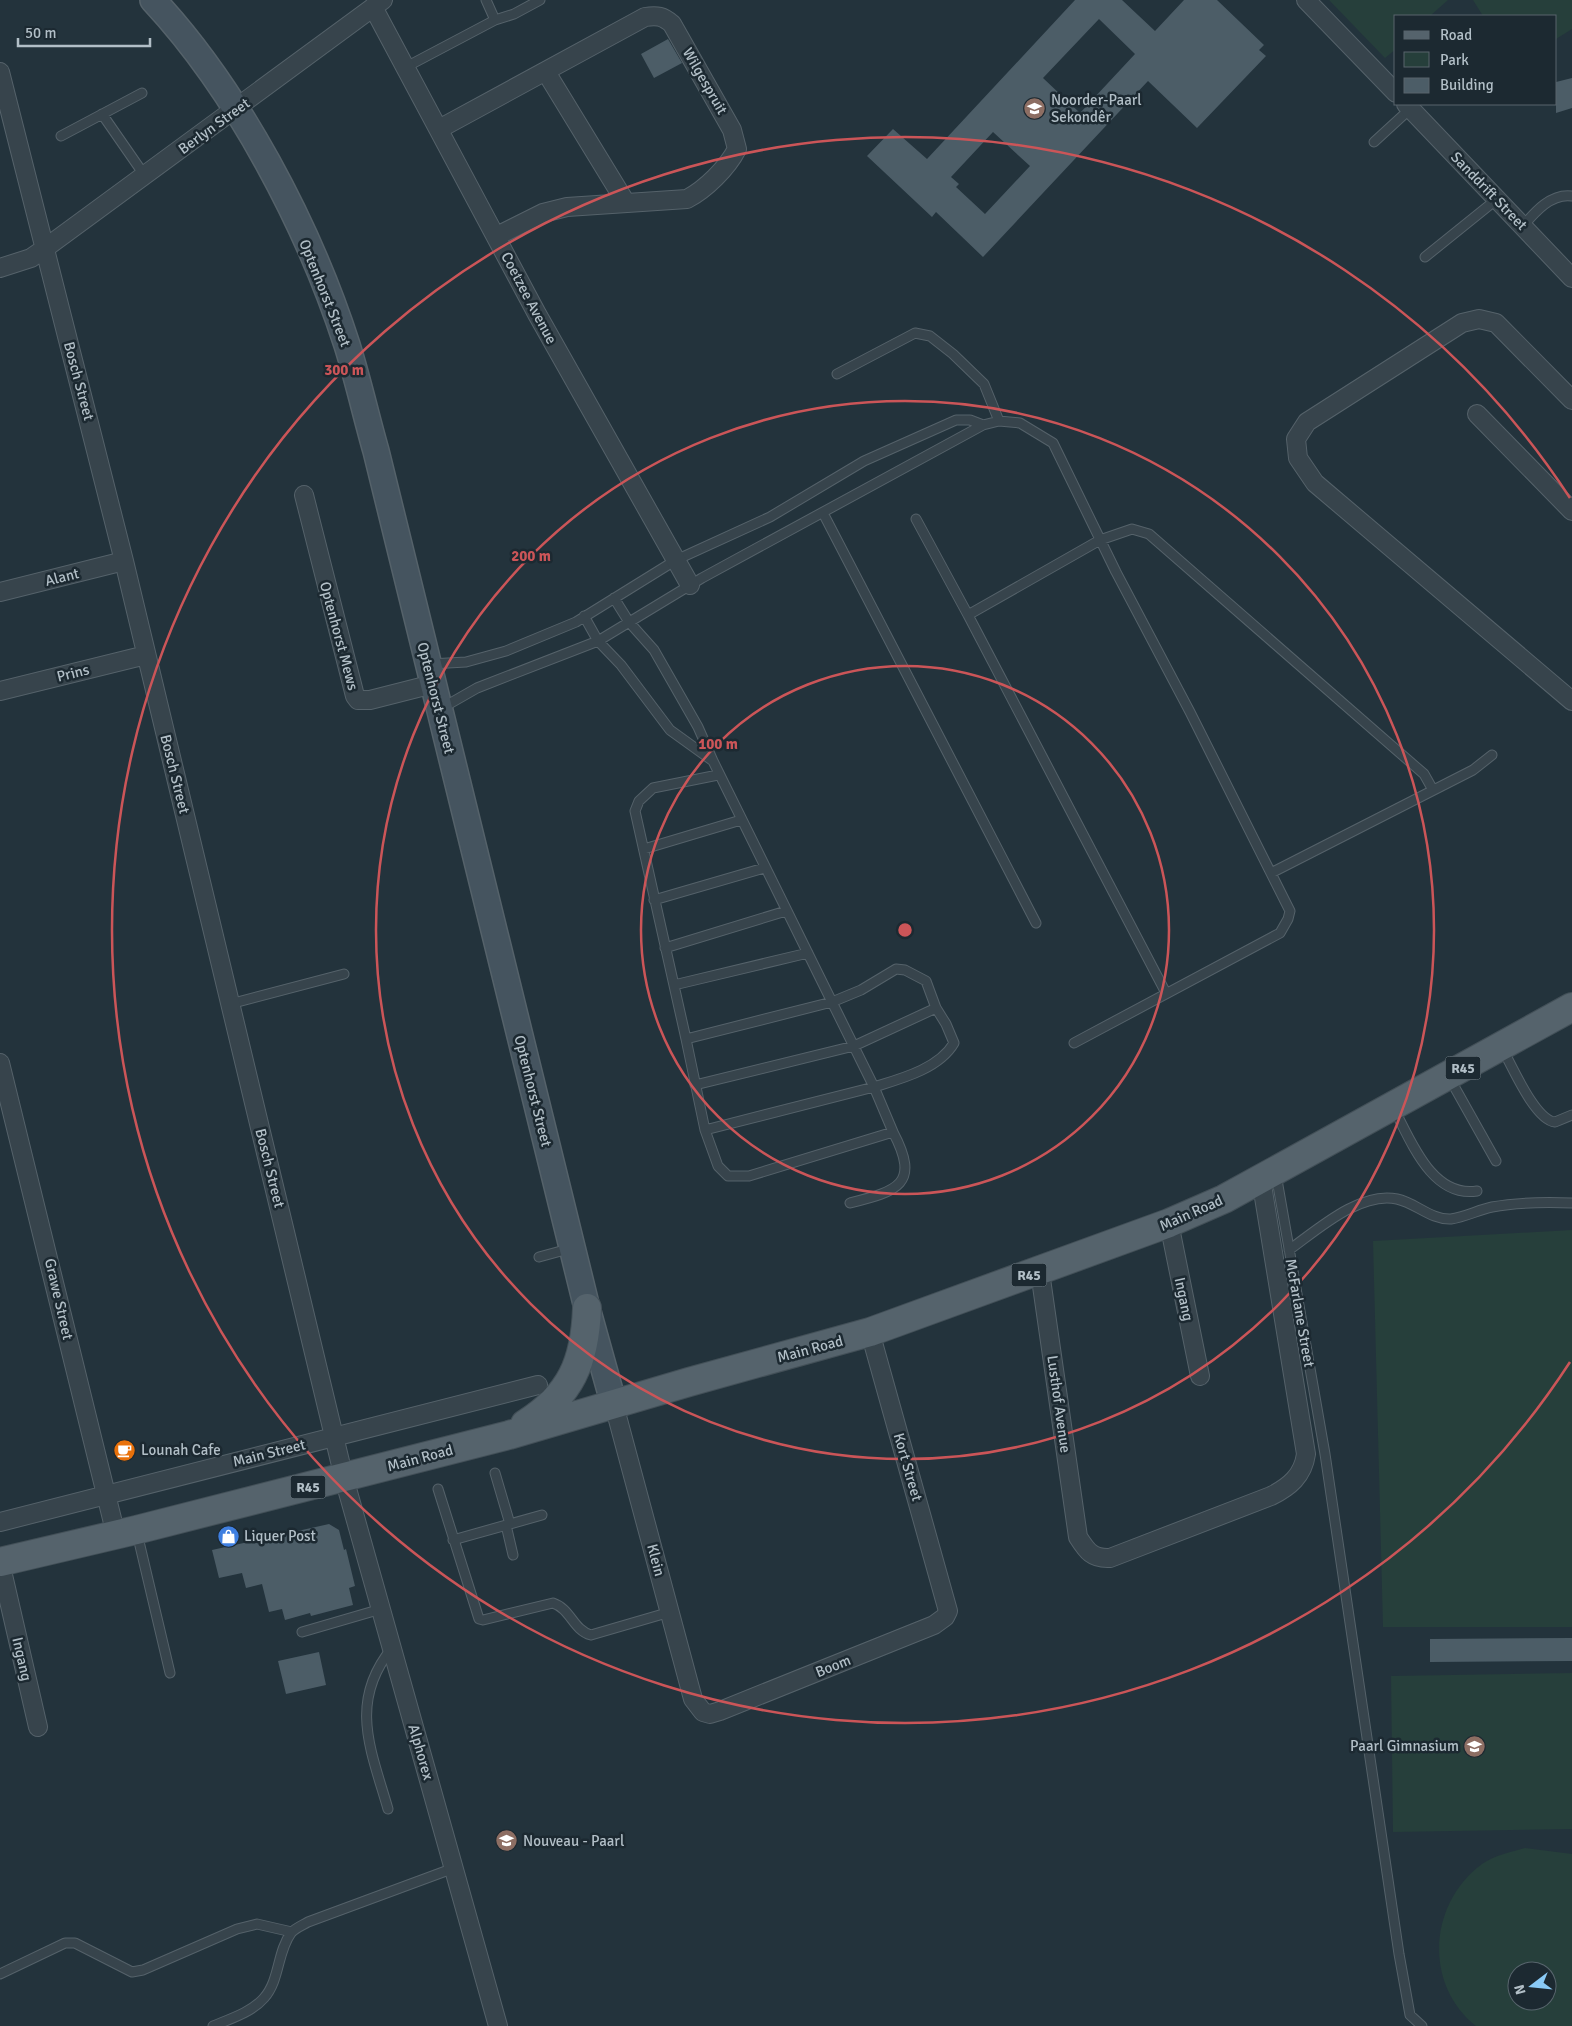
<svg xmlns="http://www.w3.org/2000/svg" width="1572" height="2026" viewBox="0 0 1572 2026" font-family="Signika,sans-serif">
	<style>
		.green { fill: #263f3b; fill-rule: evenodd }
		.building { fill: #4c5d67; fill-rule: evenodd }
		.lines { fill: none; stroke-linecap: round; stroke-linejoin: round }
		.service-casing { stroke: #55626a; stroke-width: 11 }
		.minor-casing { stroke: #55626a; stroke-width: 20 }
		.secondary-casing { stroke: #55626a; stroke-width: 28 }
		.primary-casing { stroke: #435058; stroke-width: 30 }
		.service { stroke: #37444c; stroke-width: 9 }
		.minor { stroke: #37444c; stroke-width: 18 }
		.secondary { stroke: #45545f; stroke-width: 25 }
		.primary { stroke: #55636c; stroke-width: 28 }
		.ring { fill: none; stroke: #cb5558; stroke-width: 2.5 }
		.labels { text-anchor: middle; stroke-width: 5; stroke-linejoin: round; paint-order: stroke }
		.shield { fill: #1c2931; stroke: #85929a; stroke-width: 1 }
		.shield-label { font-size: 14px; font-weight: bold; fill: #b2bfc7 }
		.street-label { font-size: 15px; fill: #b2bfc7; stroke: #1c2931 }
		.poi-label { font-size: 15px; fill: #b2bfc7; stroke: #1c2931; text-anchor: start }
		.centre { fill: #cb5558; stroke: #1c2931; stroke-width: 2.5 }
		.ring-label { font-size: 15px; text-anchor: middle; font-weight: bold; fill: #cb5558; stroke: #1c2931; stroke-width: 5; stroke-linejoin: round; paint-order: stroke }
	</style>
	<rect width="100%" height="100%" fill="#23333c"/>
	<!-- green -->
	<path class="green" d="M1329,0H1448L1430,16H1396V49L1385,58Z
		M1473,0H1572V29L1556,39V16H1483Z
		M1572,1230V1627H1383L1373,1241Z
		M1572,1673V1829L1393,1832L1391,1676Z
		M1525,1848L1572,1854V2026H1476C1423,1984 1429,1903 1482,1864C1495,1855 1511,1852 1525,1848ZM1517,1971H1547V2001H1517Z"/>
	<!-- building -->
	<path class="building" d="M1075,0H1122L1155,31L1184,0H1217L1264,45L1259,50L1266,56L1197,128L1148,81L983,257L936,212L932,217L867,156L893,129L927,159ZM1099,19L1135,54L1080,113L1043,78ZM993,132L1030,166L985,214L956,187L959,184L951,177Z
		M668,39L682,63L654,78L641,54Z
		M1572,78V108L1556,113V82Z
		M329,1524L339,1530L344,1550L346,1549L355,1586L349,1588L353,1605L311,1616L310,1613L285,1620L282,1609L269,1612L262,1584L246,1588L242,1573L219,1578L212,1550Z
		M1572,1638V1661L1430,1662V1639Z
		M319,1652L326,1685L286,1694L278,1661Z"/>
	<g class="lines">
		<defs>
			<path id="service" d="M486,0L495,20
				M406,67L495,20L514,14L540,0
				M102,114L145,176
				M61,136L142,93
				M1374,142L1410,109
				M1523,226C1535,212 1551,193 1572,196
				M1425,257L1497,199
				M837,374L915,333L930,336L953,354L984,384L999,421
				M823,513L1036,923
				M916,519L968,615
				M584,616L598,641L621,665L670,730L713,761L698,727L654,650L629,622L614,598
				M430,664L466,662L506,651L576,622L676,560L770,517L864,461L956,420H970L983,425
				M442,708L477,688L598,641L702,578L983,425L999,421L1020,423L1053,443L1116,572L1190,712L1290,911L1288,919L1280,933L1074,1043
				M713,761L832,1002L686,1039L635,811L639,801L653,788L718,775
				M644,849L741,820
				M1271,873L1473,770L1492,755
				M654,900L764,868
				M665,948L786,911
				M896,969L905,970L926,981L936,1008L946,1024L954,1043C939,1069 900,1079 874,1087L832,1002L861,990Z
				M674,985L808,953
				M1166,993L968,615L1100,540L1132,529L1149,534L1424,774L1433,790
				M230,1004L344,974
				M686,1039L705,1130L874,1087L893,1132L749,1176H728L718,1166L705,1130
				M1502,1048C1512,1066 1535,1120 1555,1122L1572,1115
				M1450,1079L1496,1161
				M695,1085L854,1046L936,1008
				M1394,1109C1411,1141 1432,1198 1477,1191
				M1276,1174L1325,1454L1399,1954L1410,2015L1422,2026
				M850,1203C897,1191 921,1185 893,1132
				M1289,1250C1317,1230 1360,1191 1397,1199C1416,1203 1431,1220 1451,1219C1465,1217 1478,1210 1492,1207C1518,1202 1545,1202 1572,1203
				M539,1257L572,1248
				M495,1473L510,1524
				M438,1489L479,1619L483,1620L553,1603C571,1609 573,1630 591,1635L670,1612
				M506,1525L513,1555
				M137,1533L170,1673
				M453,1540L542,1515
				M302,1632L381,1609
				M388,1809C371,1750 348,1702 392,1648
				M0,1974L65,1943H75L132,1972L143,1970L237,1929L257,1924L292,1932
				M213,2026C230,2019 252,2012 264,1998C280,1980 277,1952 291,1933C295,1928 303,1925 308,1922L454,1868"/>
			<path id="minor" d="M1306,0L1396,93
				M373,7L537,314L690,585
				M0,72L124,561L344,1478L498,2026
				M546,72L626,203
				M1406,104L1572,278
				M439,129L645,17C657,15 663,16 672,24L732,130L737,149C727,168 706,189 687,199L567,207L543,213L497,236
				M0,268L31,258L44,249L383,0
				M1572,400L1496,323L1479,319L1462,323L1307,422L1296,439L1298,458L1315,483L1572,701
				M1477,414L1572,511
				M304,495L355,696L358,700H370L433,684
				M0,592L124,561
				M0,691L146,655
				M0,1063L116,1535
				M1169,1223L1200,1376
				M1040,1272L1078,1537C1087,1551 1092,1559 1110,1558L1271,1496C1289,1487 1303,1476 1306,1454L1261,1179
				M614,1405L693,1699L703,1712L710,1714L720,1711L934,1625L945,1617L948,1611L870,1332
				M0,1522L538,1385
				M0,1562L38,1727"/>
			<path id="secondary" d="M153,0C238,91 309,227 347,345C358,380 366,416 376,451L587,1308L614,1405"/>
			<path id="primary" d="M525,1424C571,1395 585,1362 587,1308
				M0,1562L136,1530L509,1435L689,1382L870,1332L1169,1223L1224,1199L1572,1007"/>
		</defs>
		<!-- service casing -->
		<use href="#service" class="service-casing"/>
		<!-- minor casing -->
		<use href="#minor" class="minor-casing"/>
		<!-- secondary casing -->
		<use href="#secondary" class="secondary-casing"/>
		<!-- primary casing -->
		<use href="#primary" class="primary-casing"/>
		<!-- service -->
		<use href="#service" class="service"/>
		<!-- minor -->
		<use href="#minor" class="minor"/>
		<!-- secondary -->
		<use href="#secondary" class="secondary"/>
		<!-- primary -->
		<use href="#primary" class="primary"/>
	</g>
	<!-- distance rings -->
	<g class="ring">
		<circle cx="905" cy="930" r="264"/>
		<circle cx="905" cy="930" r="529"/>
		<path d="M1570 1362A793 793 0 1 1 1570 498"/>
	</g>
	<!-- icons -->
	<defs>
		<symbol id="school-disc" viewBox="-11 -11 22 22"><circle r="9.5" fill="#8d6e63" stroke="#1c2931"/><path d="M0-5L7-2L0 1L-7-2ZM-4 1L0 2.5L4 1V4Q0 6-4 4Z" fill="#fff"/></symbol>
		<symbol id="cafe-disc" viewBox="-11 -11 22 22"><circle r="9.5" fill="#e8710a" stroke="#1c2931"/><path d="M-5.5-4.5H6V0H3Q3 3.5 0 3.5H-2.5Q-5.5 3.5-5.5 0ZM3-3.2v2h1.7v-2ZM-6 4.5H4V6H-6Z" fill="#fff"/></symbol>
		<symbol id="shop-disc" viewBox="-11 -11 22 22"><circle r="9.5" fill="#3f7fe0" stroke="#1c2931"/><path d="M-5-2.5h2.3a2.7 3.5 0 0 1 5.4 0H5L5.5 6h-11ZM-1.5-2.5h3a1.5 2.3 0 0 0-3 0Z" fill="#fff"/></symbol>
	</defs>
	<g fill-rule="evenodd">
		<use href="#school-disc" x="1022" y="96" width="25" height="25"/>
		<use href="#cafe-disc" x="112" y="1438" width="25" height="25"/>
		<use href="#shop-disc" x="216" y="1524" width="25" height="25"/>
		<use href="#school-disc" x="1462" y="1734" width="25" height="25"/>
		<use href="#school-disc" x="494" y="1828" width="25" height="25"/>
	</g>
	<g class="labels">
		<!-- shield labels -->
		<g class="shield">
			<rect x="1445.5" y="1056.5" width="35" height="23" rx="4"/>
			<rect x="1011.5" y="1263.5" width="35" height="23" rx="4"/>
			<rect x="290.5" y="1475.5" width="35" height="23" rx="4"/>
		</g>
		<g class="shield-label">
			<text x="1463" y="1073">R45</text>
			<text x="1029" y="1280">R45</text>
			<text x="308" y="1492">R45</text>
		</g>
		<!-- street labels -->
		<g class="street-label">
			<text transform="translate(705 81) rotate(60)" y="5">Wilgespruit</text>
			<text transform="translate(214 126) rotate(-36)" y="5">Berlyn Street</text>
			<text transform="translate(1489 191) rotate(46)" y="5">Sanddrift Street</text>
			<text transform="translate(325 293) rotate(68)" y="5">Optenhorst Street</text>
			<text transform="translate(529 298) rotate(62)" y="5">Coetzee Avenue</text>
			<text transform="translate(79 381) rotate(75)" y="5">Bosch Street</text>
			<text transform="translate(62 577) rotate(-14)" y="5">Alant</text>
			<text transform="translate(339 636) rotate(75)" y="5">Optenhorst Mews</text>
			<text transform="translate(73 673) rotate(-14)" y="5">Prins</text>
			<text transform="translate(436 698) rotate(76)" y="5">Optenhorst Street</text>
			<text transform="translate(175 774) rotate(76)" y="5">Bosch Street</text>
			<text transform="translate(533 1091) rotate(76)" y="5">Optenhorst Street</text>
			<text transform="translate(270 1168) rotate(76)" y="5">Bosch Street</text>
			<text transform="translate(1191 1213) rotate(-24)" y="5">Main Road</text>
			<text transform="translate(59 1299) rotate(77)" y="5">Grawe Street</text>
			<text transform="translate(1184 1299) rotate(78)" y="5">Ingang</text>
			<text transform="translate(1300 1313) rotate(80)" y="5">McFarlane Street</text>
			<text transform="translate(810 1349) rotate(-15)" y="5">Main Road</text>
			<text transform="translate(1059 1404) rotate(82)" y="5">Lusthof Avenue</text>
			<text transform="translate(269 1453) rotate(-14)" y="5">Main Street</text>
			<text transform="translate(420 1458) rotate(-15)" y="5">Main Road</text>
			<text transform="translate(908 1467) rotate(74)" y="5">Kort Street</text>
			<text transform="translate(656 1560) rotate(75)" y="5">Klein</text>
			<text transform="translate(22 1659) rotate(77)" y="5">Ingang</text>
			<text transform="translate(833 1666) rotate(-22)" y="5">Boom</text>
			<text transform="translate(421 1752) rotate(74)" y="5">Alphorex</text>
		</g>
		<!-- poi labels -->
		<g class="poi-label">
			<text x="1051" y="105">Noorder-Paarl<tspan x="1051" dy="17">Sekondêr</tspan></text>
			<text x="141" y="1455">Lounah Cafe</text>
			<text x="244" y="1541">Liquer Post</text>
			<text x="1459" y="1751" text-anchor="end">Paarl Gimnasium</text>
			<text x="523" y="1846">Nouveau - Paarl</text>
		</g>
	</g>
	<circle cx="905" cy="930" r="8" class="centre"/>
	<g class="ring-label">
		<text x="344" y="375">300 m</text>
		<text x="531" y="561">200 m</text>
		<text x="718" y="749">100 m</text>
	</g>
	<!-- legend -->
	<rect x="1394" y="15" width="162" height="90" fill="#1c2931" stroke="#58656d"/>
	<rect x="1404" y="31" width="25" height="8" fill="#55636c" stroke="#58656d"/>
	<text x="1440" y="40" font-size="15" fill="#b2bfc7">Road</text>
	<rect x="1404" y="52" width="25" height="15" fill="#263f3b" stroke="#58656d"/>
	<text x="1440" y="65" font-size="15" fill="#b2bfc7">Park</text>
	<rect x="1404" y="78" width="25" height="15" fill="#4c5d67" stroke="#58656d"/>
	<text x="1440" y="90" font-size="15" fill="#b2bfc7">Building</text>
	<!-- north arrow -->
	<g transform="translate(1532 1986) rotate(254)"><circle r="24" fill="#1c2931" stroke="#58656d"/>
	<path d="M0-4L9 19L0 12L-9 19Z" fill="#89caf6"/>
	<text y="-8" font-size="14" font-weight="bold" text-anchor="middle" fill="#b2bfc7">N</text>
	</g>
	<!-- scale -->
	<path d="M18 38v8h132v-8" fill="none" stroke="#b2bfc7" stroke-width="2.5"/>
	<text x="25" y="38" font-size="15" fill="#b2bfc7" stroke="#1c2931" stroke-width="4" paint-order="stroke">50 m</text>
</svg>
